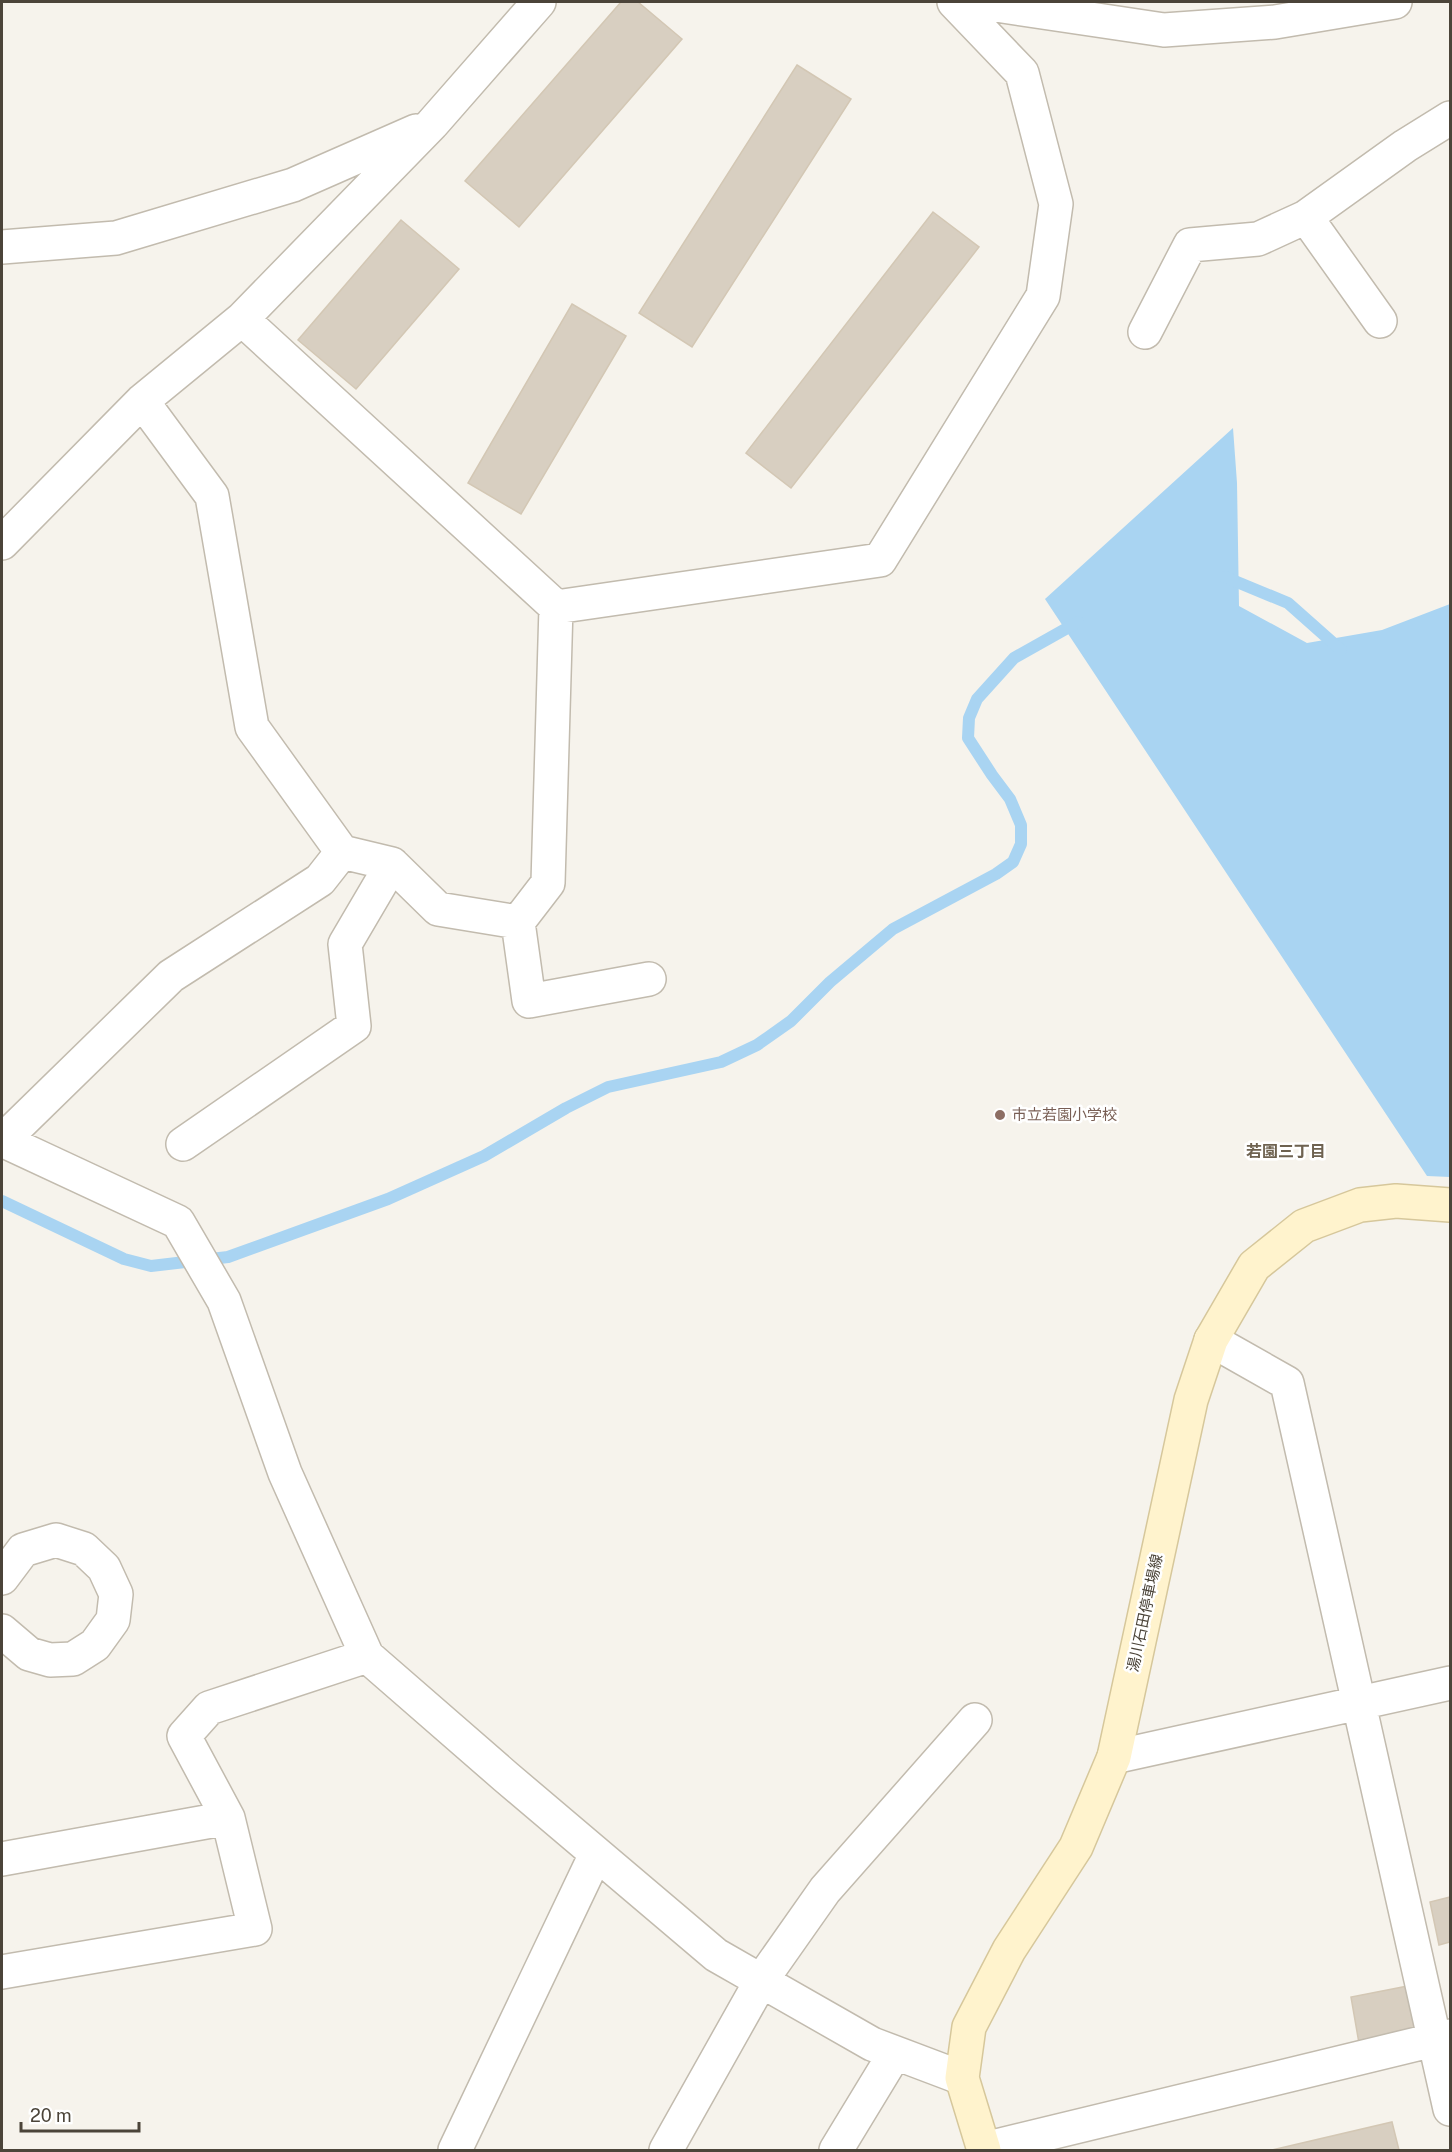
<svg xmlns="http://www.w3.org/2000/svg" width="1452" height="2152" viewBox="0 0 1452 2152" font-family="'Public Sans','Noto Sans JP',sans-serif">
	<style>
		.water { fill: #a9d4f2 }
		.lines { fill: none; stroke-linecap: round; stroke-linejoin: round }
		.stream { stroke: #a9d4f2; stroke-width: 12 }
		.building { fill: #d8cfc1; stroke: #d3c7b4; stroke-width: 1.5 }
		.street-casing { stroke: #c2bbae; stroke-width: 36 }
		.secondary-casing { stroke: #d6c79b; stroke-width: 36 }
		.street { stroke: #fff; stroke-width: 33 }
		.secondary { stroke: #fff3cd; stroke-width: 33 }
		.education-dot { fill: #8d6e63; stroke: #fff; stroke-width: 2 }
		.labels { text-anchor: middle; stroke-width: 5; stroke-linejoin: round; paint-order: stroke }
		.education-label { font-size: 15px; fill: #785e54; stroke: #fff; text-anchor: start }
		.street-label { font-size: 15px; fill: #4b4439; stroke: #fff }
		.neighbourhood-label { font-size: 16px; font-weight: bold; fill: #6e6250; stroke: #fff }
	</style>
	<rect width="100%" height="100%" fill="#f6f3ec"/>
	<!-- water -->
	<path class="water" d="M1233,428L1237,483L1239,606L1307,643L1382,630L1450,604V1177L1427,1176L1045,599Z"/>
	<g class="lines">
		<!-- stream -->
		<path class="stream" d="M1225,577L1288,603L1341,650
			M2,1201L124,1259L151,1266L228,1257L388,1199L484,1156L566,1108L608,1087L721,1062L757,1045L791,1021L830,982L893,929L996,874L1013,862L1021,844V825L1010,799L992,775L968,738L969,718L977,699L1014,658L1078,622"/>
	</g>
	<!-- building -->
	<path class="building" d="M621,2H638L682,39L519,227L465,181Z
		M797,65L851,99L692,347L639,313Z
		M933,212L979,247L791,488L746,453Z
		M401,220L459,269L356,389L298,340Z
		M572,304L626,336L521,514L468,483Z
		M1450,1897V1942L1439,1945L1430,1902Z
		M1408,1986L1417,2038L1360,2049L1351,1997Z
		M1392,2122L1399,2150H1272Z"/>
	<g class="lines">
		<defs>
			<path id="street" d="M976,2L1164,30L1275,22L1395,2
				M2,247L116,238L293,185L416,131
				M1380,321L1306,217L1405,146L1450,118
				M1145,332L1190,245L1258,239L1306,217
				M142,401L212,496L252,727L342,852L392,864L438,909L518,922L548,883L556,607L242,319
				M2,543L142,401L242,319L432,124L539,2
				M556,607L880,560L1043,296L1056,204L1022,73L954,2
				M518,922L529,1001L649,979
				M2,1140L178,1222L224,1301L285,1473L367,1656L506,1777L716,1955L872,2044L962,2078
				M2,1141L171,976L320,880L342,852
				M183,1144L354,1026L345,944L392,864
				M1211,1340L1287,1383L1450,2109
				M2,1578L23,1550L56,1540L84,1549L104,1568L116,1594L113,1620L95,1645L73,1659L50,1660L29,1654L2,1631
				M1114,1757L1450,1683
				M2,1859L228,1818L184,1736L209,1708L367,1656
				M2,1972L255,1929L228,1818
				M984,2149L1450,2036
				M455,2150L596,1854
				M666,2150L761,1981L825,1890L975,1720
				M836,2150L895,2053"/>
			<path id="secondary" d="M984,2150L962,2078L969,2027L1009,1950L1076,1847L1114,1757L1191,1400L1211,1340L1254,1266L1304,1226L1360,1205L1396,1201L1450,1205"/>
		</defs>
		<!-- street casing -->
		<use href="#street" class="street-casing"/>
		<!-- secondary casing -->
		<use href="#secondary" class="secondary-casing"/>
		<!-- street -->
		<use href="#street" class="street"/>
		<!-- secondary -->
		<use href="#secondary" class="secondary"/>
	</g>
	<!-- markers -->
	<circle class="education-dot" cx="1000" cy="1115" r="6"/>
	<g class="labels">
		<!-- education labels -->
		<g class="education-label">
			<text x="1012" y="1120">市立若園小学校</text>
		</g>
		<!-- street labels -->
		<g class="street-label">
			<text transform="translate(1145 1613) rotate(-78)" y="5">湯川石田停車場線</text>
		</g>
		<!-- neighbourhood labels -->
		<g class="neighbourhood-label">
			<text x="1286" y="1157">若園三丁目</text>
		</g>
	</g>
	<!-- border -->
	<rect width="1452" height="2152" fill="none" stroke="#4b4439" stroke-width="6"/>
	<!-- scale -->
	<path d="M21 2122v9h118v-9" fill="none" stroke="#4b4439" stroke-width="3"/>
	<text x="30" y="2122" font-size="18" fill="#4b4439" stroke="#ffffff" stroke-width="4.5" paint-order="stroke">20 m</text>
</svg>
